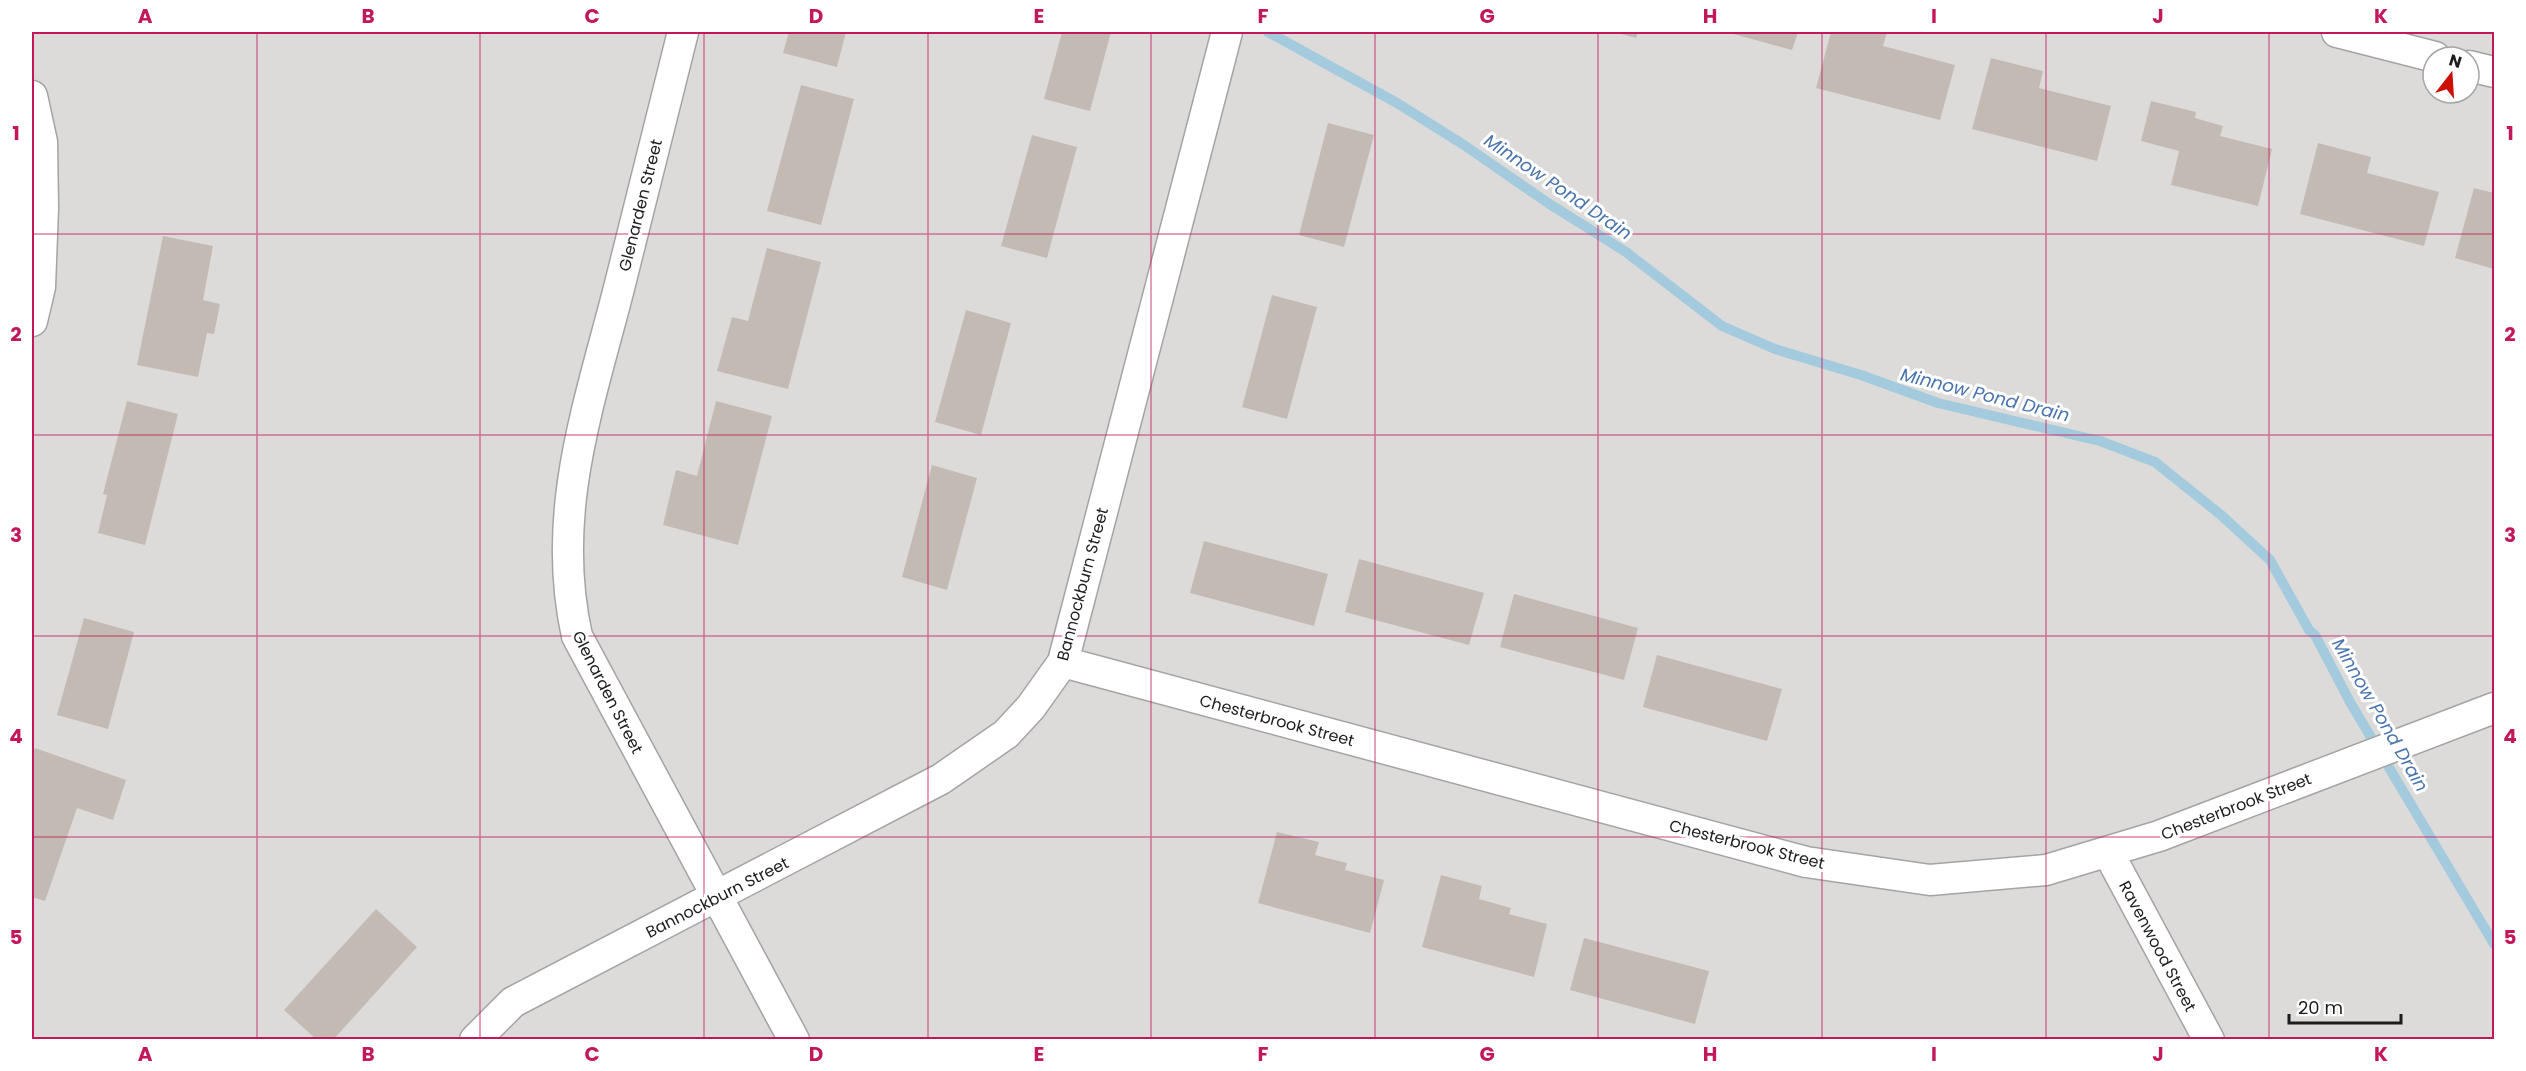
<svg xmlns="http://www.w3.org/2000/svg" width="2526" height="1071" viewBox="0 0 2526 1071" font-family="Poppins,sans-serif">
	<style>
		.residential { fill: #dcdbda; fill-rule: evenodd }
		.lines { fill: none; stroke-linecap: round; stroke-linejoin: round }
		.stream { stroke: #a3cbdd; stroke-width: 10 }
		.building { fill: #c3bbb3 }
		.street-casing { stroke: #a4a4a4; stroke-width: 33 }
		.street { stroke: #fff; stroke-width: 30 }
		.grid { fill: none; stroke: #c2185b; stroke-width: 1.5; stroke-opacity: 0.55 }
		.labels { text-anchor: middle; stroke-width: 6; stroke-linejoin: round; paint-order: stroke }
		.street-label { font-size: 16px; fill: #1d1d1d; stroke: #fff }
		.water-label { font-size: 18px; font-style: italic; fill: #4974ae; stroke: #fff }
		.neatline { fill: none; stroke: #c2185b; stroke-width: 2 }
		.grid-label { font-size: 20px; text-anchor: middle; font-weight: bold; fill: #c2185b }
	</style>
	<rect width="100%" height="100%" fill="#efece3"/>
	<!-- residential -->
	<path class="residential" d="M32,32H2494V1039H32ZM2433,57H2469V93H2433Z"/>
	<g class="lines">
		<!-- stream -->
		<path class="stream" d="M1268,32L1397,103L1464,145L1548,203L1626,252L1722,326L1775,349L1861,375L1938,403L2100,441L2155,462L2221,515L2270,560L2309,630L2315,635L2350,702L2494,944"/>
	</g>
	<!-- building -->
	<path class="building" d="M789,32H846L837,67L783,53Z
		M1062,32H1111L1090,111L1044,99Z
		M1614,32H1638L1636,38Z
		M1726,32H1798L1792,50Z
		M1831,32H1887L1883,46L1955,65L1940,120L1816,88Z
		M1991,58L2043,71L2039,88L2111,106L2097,161L1972,129Z
		M801,85L854,99L821,225L767,211Z
		M2151,101L2196,112L2195,118L2223,126L2220,136L2272,149L2258,206L2171,185L2179,151L2141,141Z
		M1328,123L1374,135L1344,247L1299,235Z
		M1032,135L1077,147L1047,258L1001,246Z
		M2318,143L2371,157L2367,173L2439,192L2424,246L2300,214Z
		M2474,188L2494,193V269L2455,258Z
		M163,236L213,246L203,300L220,304L214,334L207,333L198,377L137,365Z
		M767,248L821,262L788,389L717,371L732,317L748,321Z
		M1272,295L1317,307L1287,419L1242,407Z
		M966,310L1011,323L981,435L935,422Z
		M127,401L178,414L145,545L98,533L107,495L103,494Z
		M716,401L772,416L738,545L663,525L676,470L697,476Z
		M932,465L977,478L947,590L902,577Z
		M1204,541L1328,574L1314,626L1190,593Z
		M1359,559L1484,593L1469,645L1345,612Z
		M1514,594L1638,628L1624,680L1500,647Z
		M84,618L134,632L108,729L57,715Z
		M1657,655L1782,689L1767,741L1643,707Z
		M35,748L126,780L113,820L77,808L45,901L32,897V758Z
		M1277,832L1319,842L1315,855L1347,863L1345,870L1384,880L1370,933L1258,903Z
		M1441,875L1482,886L1479,899L1511,908L1509,914L1547,924L1534,977L1422,947Z
		M376,909L417,947L333,1040H317L284,1010Z
		M1584,938L1709,971L1695,1024L1570,990Z"/>
	<g class="lines">
		<defs>
			<path id="street" d="M683,32C661,119 640,205 618,292C588,408 550,515 577,636L794,1040
				M2337,32L2435,57
				M2469,66L2494,72
				M32,96L42,142L43,208L40,287L32,321
				M1063,662L1806,862L1930,880L2046,870L2159,836L2494,708
				M2108,852L2209,1040
				M475,1040L513,1002L941,779L1006,734L1031,707L1063,662L1227,32"/>
		</defs>
		<!-- street casing -->
		<use href="#street" class="street-casing"/>
		<!-- street -->
		<use href="#street" class="street"/>
	</g>
	<!-- grid -->
	<path class="grid" d="M257,32V1040M480,32V1040M704,32V1040M928,32V1040M1151,32V1040M1375,32V1040M1598,32V1040M1822,32V1040M2046,32V1040M2269,32V1040M32,234H2494M32,435H2494M32,636H2494M32,837H2494"/>
	<g class="labels">
		<!-- street labels -->
		<g class="street-label">
			<text transform="translate(640 205) rotate(-76)" y="6">Glenarden Street</text>
			<text transform="translate(1082 584) rotate(-75)" y="6">Bannockburn Street</text>
			<text transform="translate(608 692) rotate(63)" y="6">Glenarden Street</text>
			<text transform="translate(1277 720) rotate(15)" y="6">Chesterbrook Street</text>
			<text transform="translate(2236 806) rotate(-21)" y="6">Chesterbrook Street</text>
			<text transform="translate(1747 844) rotate(14)" y="6">Chesterbrook Street</text>
			<text transform="translate(717 897) rotate(-27)" y="6">Bannockburn Street</text>
			<text transform="translate(2158 946) rotate(62)" y="6">Ravenwood Street</text>
		</g>
		<!-- water labels -->
		<g class="water-label">
			<text transform="translate(1558 187) rotate(34)" y="6">Minnow Pond Drain</text>
			<text transform="translate(1985 395) rotate(14)" y="6">Minnow Pond Drain</text>
			<text transform="translate(2380 715) rotate(60)" y="6">Minnow Pond Drain</text>
		</g>
	</g>
	<!-- border -->
	<rect width="2526" height="1071" fill="none" stroke="#ffffff" stroke-width="66"/>
	<!-- north arrow -->
	<g transform="translate(2451 75) rotate(17)"><circle r="28" fill="#ffffff" stroke="#a5a5a5" stroke-width="1.5"/>
	<path d="M0-4.5L10 22L0 15L-10 22Z" fill="#cb1000"/>
	<text y="-9" font-size="16" font-weight="bold" text-anchor="middle" fill="#1d1d1d">N</text>
	</g>
	<!-- scale -->
	<path d="M2289 1014v9h112v-9" fill="none" stroke="#1d1d1d" stroke-width="3"/>
	<text x="2298" y="1014" font-size="18" fill="#1d1d1d" stroke="#ffffff" stroke-width="4.5" paint-order="stroke">20 m</text>
	<rect x="33" y="33" width="2460" height="1005" class="neatline"/>
	<g class="grid-label">
		<text x="145" y="23">A</text>
		<text x="368" y="23">B</text>
		<text x="592" y="23">C</text>
		<text x="816" y="23">D</text>
		<text x="1039" y="23">E</text>
		<text x="1263" y="23">F</text>
		<text x="1487" y="23">G</text>
		<text x="1710" y="23">H</text>
		<text x="1934" y="23">I</text>
		<text x="2158" y="23">J</text>
		<text x="2381" y="23">K</text>
		<text x="16" y="140">1</text>
		<text x="2510" y="140">1</text>
		<text x="16" y="341">2</text>
		<text x="2510" y="341">2</text>
		<text x="16" y="542">3</text>
		<text x="2510" y="542">3</text>
		<text x="16" y="743">4</text>
		<text x="2510" y="743">4</text>
		<text x="16" y="944">5</text>
		<text x="2510" y="944">5</text>
		<text x="145" y="1061">A</text>
		<text x="368" y="1061">B</text>
		<text x="592" y="1061">C</text>
		<text x="816" y="1061">D</text>
		<text x="1039" y="1061">E</text>
		<text x="1263" y="1061">F</text>
		<text x="1487" y="1061">G</text>
		<text x="1710" y="1061">H</text>
		<text x="1934" y="1061">I</text>
		<text x="2158" y="1061">J</text>
		<text x="2381" y="1061">K</text>
	</g>
</svg>
